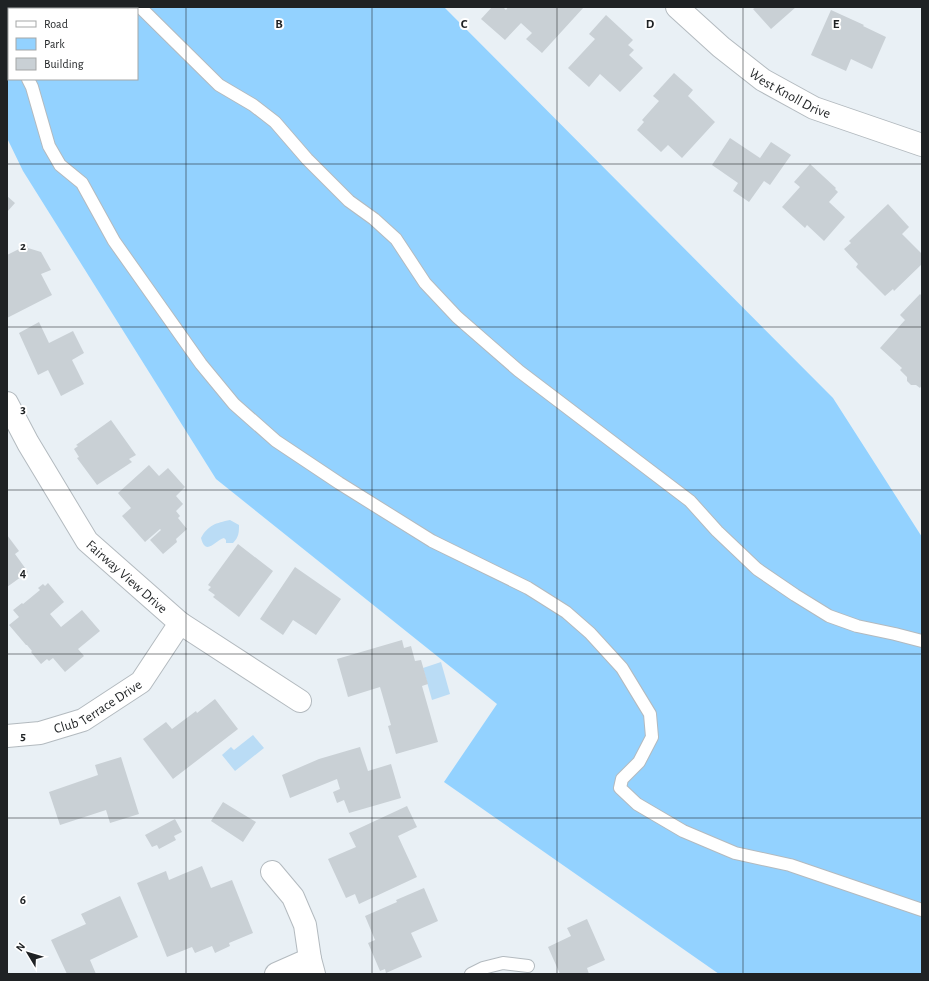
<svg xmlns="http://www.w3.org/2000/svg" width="929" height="981" viewBox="0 0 929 981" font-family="'Alegreya Sans',sans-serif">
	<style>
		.green { fill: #93d2ff; fill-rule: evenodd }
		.water { fill: #badcf5 }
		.building { fill: #c9d0d5 }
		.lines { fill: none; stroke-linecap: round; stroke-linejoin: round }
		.lane-casing { stroke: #b3babf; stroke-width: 14 }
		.street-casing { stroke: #b3babf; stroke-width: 24 }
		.lane { stroke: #fff; stroke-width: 12 }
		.street { stroke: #fff; stroke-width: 22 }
		.grid { fill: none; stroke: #1f2224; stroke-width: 1; stroke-opacity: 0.55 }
		.labels { text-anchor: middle; stroke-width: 4; stroke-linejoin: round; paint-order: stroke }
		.street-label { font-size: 14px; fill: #1f2224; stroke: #fff }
		.grid-label { font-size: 13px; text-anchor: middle; font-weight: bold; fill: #1f2224; stroke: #fff; stroke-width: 4; stroke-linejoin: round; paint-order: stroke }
	</style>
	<rect width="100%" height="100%" fill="#e9f0f5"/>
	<!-- green -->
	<path class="green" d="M7,7H444L833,398L922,537V974H719L444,782L497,704L216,479L23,171L7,138ZM9,9H137V79H9Z"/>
	<!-- water -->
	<path class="water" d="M230,520L239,525C239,532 239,537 233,543H226V540L224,538C215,540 206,557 201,538C208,525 216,523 230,520Z
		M441,662L450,694L432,700L423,668Z
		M253,735L264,748L235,771L222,755L231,747L234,750Z"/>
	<!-- building -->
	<path class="building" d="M492,7H503L506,10L508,7H584L542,53L526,39L532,33L521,23L505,40L481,19Z
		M756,7H796L771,29L753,9Z
		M831,10L864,25L863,26L886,37L872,69L851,59L846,71L811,55Z
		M606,15L633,40L628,45L634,50L629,55L643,68L620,92L600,74L589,87L568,68L595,39L589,34Z
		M674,73L693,90L688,96L715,122L682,158L668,145L661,152L637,130L644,122L642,120L659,101L653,96Z
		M730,138L760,158L771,142L791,155L770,185L764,181L749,202L733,191L738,183L712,165Z
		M810,164L836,188L835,189L838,192L829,202L845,217L824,241L807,225L805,228L782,207L800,187L794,182Z
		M7,196L15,203L7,212Z
		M888,204L909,227L902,234L922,254V264L894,291L893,289L885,296L856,267L858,264L844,249L851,243L849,241Z
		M27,245L28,248L41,252L51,270L41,274L52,295L7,318V255Z
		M920,294L922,296V385L920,388L916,385H911L907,381V377L900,370L902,368L880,348L905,320L900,315Z
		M39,322L49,343L73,331L84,353L72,360L84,384L61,396L48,370L38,375L19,333Z
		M111,420L136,455L129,459L132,462L97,485L77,458L79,457L74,449L78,446L76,445Z
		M149,465L159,476L168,468L185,487L176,496L183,504L176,511L180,516L178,518L187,529L176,539L177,542L163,554L150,540L161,530L160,529L145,542L122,516L131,508L118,493Z
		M7,535L19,551L15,554L28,572L7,587Z
		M238,544L273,571L239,617L213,597L215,595L208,590L211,587L208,585Z
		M295,567L341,599L316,635L293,620L283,635L260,619Z
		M48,583L64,602L50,614L61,627L82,610L100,631L78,649L84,656L65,672L53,658L49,661L47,659L41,664L31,652L32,651L27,645H26L9,625L19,617L13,610L22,603L23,604L40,590L38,588L43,584L45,586Z
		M402,640L404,648L411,646L415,661L421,660L428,684L422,686L438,742L396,754L388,726L391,725L380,687L348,697L337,659Z
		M215,699L238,729L173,779L143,739L166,722L172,729L196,711L197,713Z
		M360,747L368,771L391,764L401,798L349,813L344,800L337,803L333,792L340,789L337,779L290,798L282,775L319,759Z
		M121,757L139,814L110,823L106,810L60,825L49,792L98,775L95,765Z
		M223,802L256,822L243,842L211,821Z
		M407,806L417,827L398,836L417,877L359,904L355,894L346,898L328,859L356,847L349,833Z
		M175,819L182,832L174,836L176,840L159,849L157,845L152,847L145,835Z
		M202,866L211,888L232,880L253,933L229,943L230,946L215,953L212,946L195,953L192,947L167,957L137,883L166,871L169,880Z
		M424,888L438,921L411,933L422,957L386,973L385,969L380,971L368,943L375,940L365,916L397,902L396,900Z
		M120,896L138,937L90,960L96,974H67L51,940L86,924L81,914Z
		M587,919L605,960L587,968L589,974H560L548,947L571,936L567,928Z"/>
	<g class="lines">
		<defs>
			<path id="lane" d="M140,7L219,85L253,105L275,122L307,159L349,201L374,219L396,239L425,283L457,317L519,371L690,501L717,531L757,569L795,595L829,616L857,626L895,634L922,641
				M7,43L9,45
				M28,79L32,87L49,146L60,165L82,183L114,241L201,364L234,404L276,441L339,483L432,541L528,588L566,612L590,633L622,668L650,714L652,737L639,762L622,779L620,788L637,804L683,831L735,853L790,865L922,910
				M471,974L483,968L503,963L528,966"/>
			<g id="street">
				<path id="s1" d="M677,7L721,47L763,80L814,108L922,145"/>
				<path id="s2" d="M7,403L28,443L87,541L180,623L300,701"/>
				<path id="s3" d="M7,736L40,733L83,720L141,682L180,623"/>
				<path d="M272,872L293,897L305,925L310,959L314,974"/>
				<path d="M276,974L310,959"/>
			</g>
		</defs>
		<!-- lane casing -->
		<use href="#lane" class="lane-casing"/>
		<!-- street casing -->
		<use href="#street" class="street-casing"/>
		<!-- lane -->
		<use href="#lane" class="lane"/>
		<!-- street -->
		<use href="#street" class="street"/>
	</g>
	<!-- grid -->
	<path class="grid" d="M186,7V974M372,7V974M557,7V974M743,7V974M7,164H922M7,327H922M7,490H922M7,654H922M7,818H922"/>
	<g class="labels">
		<!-- street labels -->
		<g class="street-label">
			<text dy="5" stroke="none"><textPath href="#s1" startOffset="143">West Knoll Drive</textPath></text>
			<text dy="5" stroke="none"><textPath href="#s2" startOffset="213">Fairway View Drive</textPath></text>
			<text dy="5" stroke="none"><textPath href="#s3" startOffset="97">Club Terrace Drive</textPath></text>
		</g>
	</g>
	<g class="grid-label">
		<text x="279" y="28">B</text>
		<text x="464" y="28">C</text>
		<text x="650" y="28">D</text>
		<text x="836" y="28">E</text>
		<text x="23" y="250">2</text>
		<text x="23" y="413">3</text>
		<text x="23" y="577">4</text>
		<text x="23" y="740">5</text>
		<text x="23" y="904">6</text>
	</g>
	<!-- border -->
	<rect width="929" height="981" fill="none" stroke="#1f2224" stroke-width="16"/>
	<!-- legend -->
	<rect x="8" y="8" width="130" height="72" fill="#ffffff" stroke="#a5a7a7"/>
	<rect x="16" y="21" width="20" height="6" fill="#ffffff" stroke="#a5a7a7"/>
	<text x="44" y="28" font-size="12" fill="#1f2224">Road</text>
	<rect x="16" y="38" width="20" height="12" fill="#93d2ff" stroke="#a5a7a7"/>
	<text x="44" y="48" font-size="12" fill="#1f2224">Park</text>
	<rect x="16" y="58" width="20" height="12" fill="#c9d0d5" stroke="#a5a7a7"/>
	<text x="44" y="68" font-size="12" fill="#1f2224">Building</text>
	<!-- north arrow -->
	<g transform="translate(28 953) rotate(308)" stroke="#ffffff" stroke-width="3" paint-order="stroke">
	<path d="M0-3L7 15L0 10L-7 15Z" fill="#1f2224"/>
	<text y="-6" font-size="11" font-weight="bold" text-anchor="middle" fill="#1f2224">N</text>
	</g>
</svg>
